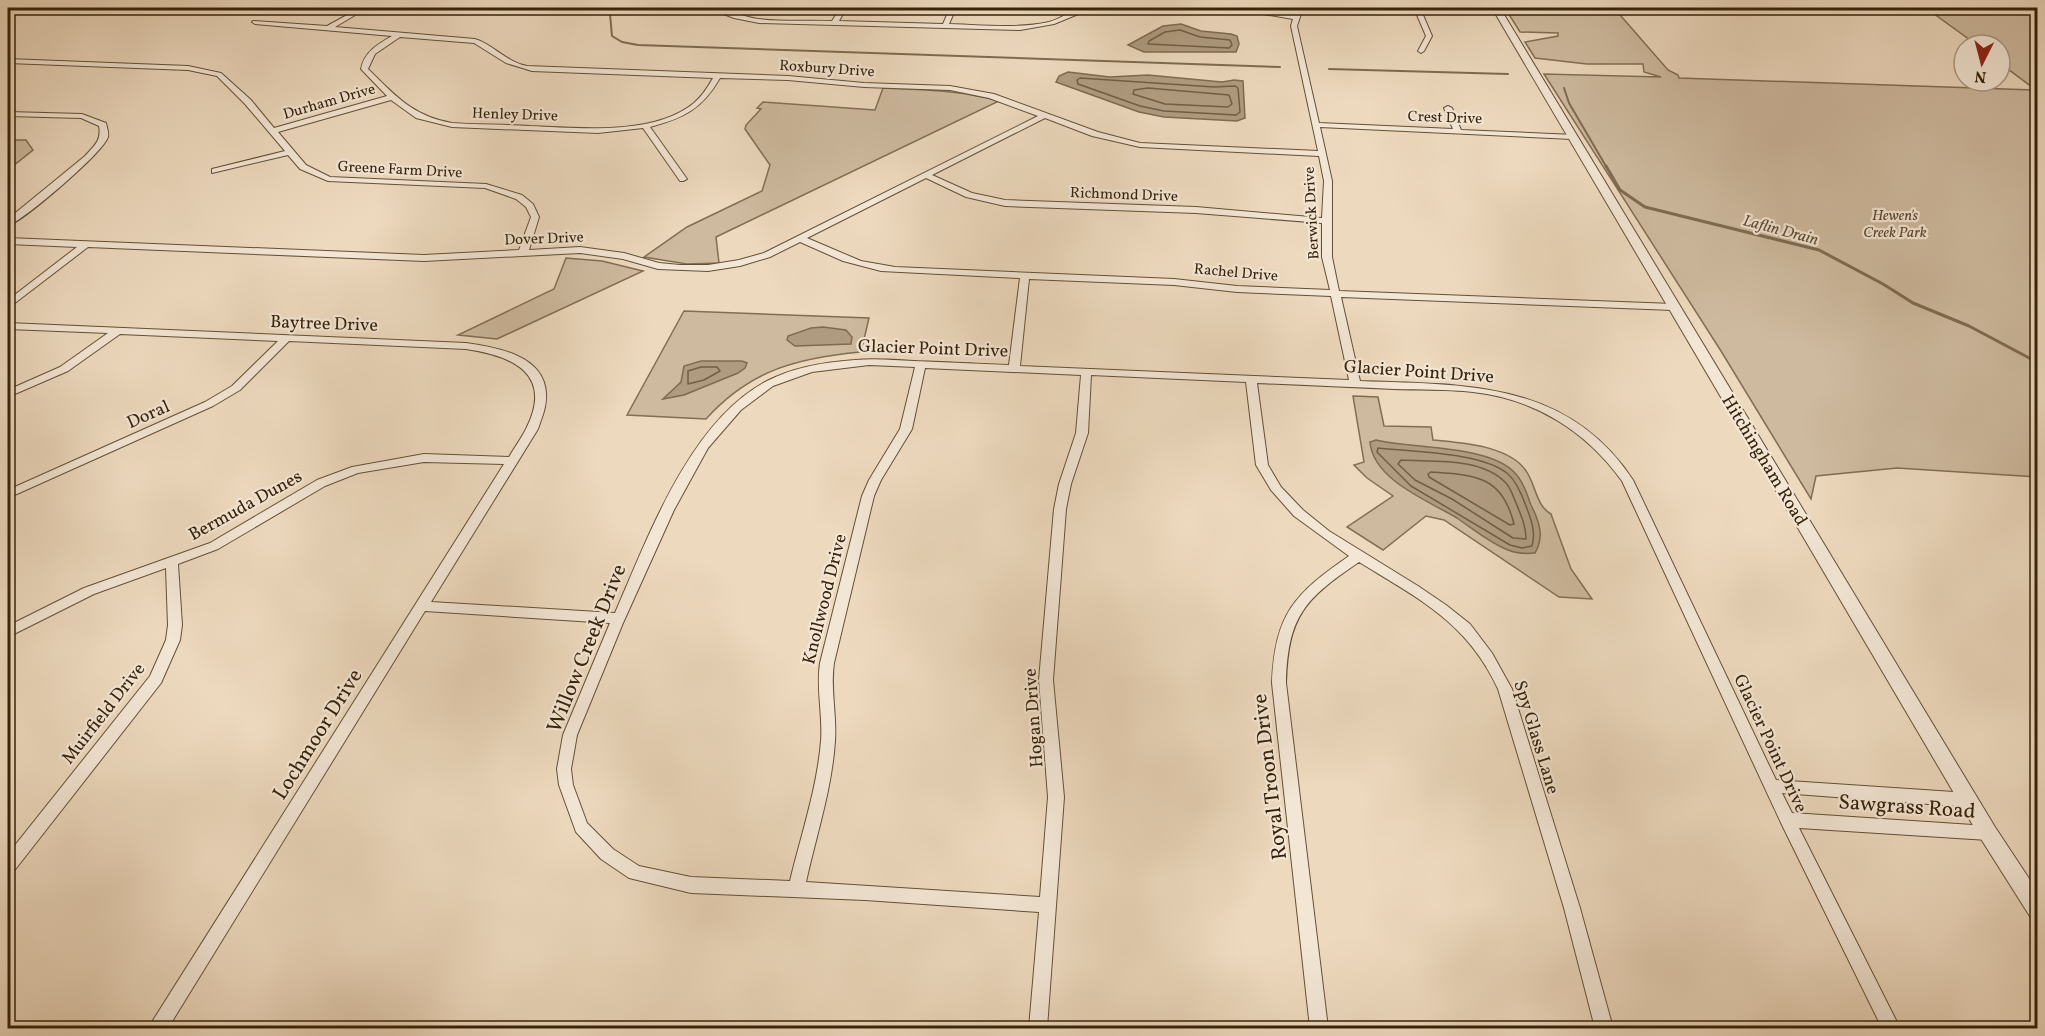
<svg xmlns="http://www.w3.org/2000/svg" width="2045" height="1036" viewBox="0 0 2045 1036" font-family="Vollkorn,serif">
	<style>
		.green { fill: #ceba9f; stroke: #826e54; stroke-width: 1.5 }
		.water { fill: #af9b80; stroke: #7f6b50; stroke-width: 1.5 }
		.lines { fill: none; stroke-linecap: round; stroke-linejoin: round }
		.shore { stroke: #725e44; stroke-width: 1.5 }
		.stream-far1 { stroke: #7f6b50; stroke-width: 2 }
		.stream { stroke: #7f6b50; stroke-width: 3 }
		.minor-casing { stroke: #645036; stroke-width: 2 }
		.tertiary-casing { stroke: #645036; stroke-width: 2 }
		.minor { fill: #f3e6d5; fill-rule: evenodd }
		.tertiary { fill: #f3e6d5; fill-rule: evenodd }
		.labels { text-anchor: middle; stroke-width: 4.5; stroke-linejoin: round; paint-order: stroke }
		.far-street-label { font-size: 15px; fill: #362209; stroke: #f3e6d5 }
		.far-park-label { font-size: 15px; font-style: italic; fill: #5c482e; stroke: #f3e6d5 }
		.far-water-label { font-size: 16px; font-style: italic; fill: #604c33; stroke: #f3e6d5 }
		.street-label { font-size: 18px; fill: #362209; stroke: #f3e6d5 }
		.near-street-label { font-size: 21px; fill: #362209; stroke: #f3e6d5 }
	</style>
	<rect width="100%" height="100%" fill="#edd9be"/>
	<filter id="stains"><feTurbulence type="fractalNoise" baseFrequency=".00333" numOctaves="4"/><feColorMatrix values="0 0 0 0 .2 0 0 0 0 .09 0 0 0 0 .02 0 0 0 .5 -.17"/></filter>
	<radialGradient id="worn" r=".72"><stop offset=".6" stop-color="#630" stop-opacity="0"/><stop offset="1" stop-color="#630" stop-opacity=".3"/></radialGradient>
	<!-- green -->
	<path class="green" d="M1505,8H1614L1668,70L1678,75L1679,78L2036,90L2000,63V45H1977L1926,8H2037V477L1897,468L1816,476L1811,499L1721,351L1544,74L1661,77L1644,72L1643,64H1587L1535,58L1525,42L1558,36V33L1520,32Z
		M883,88C922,90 961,90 999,101L716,237L719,263L687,264L644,257L687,227L762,191L770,165L745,129L746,125L761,109L757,108L763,102L875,110Z
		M8,140H26L33,150L8,170Z
		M566,258L602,261L643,271L497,339L458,335L554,289Z
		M684,311L869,318L861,352C797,358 750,370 706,419L627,415Z
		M1353,396L1378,397L1384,426L1431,427L1433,440C1461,443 1512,445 1528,474C1536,488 1537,506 1551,514L1571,569L1592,599L1559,597L1444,520L1426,516L1383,550L1347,527L1393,496L1367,478L1354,465L1364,462Z"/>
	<!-- water -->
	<path class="water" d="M1181,24L1201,31L1231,34L1237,36L1239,44L1236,52H1144L1128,45L1163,26Z
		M1068,72L1110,77L1148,75L1222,82L1234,80L1243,81L1245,118L1237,121L1164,117L1139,112L1056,82L1059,76Z
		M823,327L846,330L852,337L851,344L795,346L787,340L788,336L811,328Z
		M701,361H742L747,363L745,368L738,373L684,395L663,399L681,382L684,366Z
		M1376,440C1414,449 1488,445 1514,472C1523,481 1527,494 1531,505C1539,521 1545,536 1535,553C1526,554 1518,554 1508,550C1490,543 1473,529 1457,518C1429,501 1373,480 1370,442Z"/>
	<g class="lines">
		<!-- shore -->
		<path class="shore" d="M1180,30L1200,37L1230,40L1232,45L1229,48L1148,44L1149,41L1165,32Z
			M1080,78L1214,87L1235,86L1238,88L1240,112L1236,115L1164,111L1140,106L1078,84L1077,80Z
			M1148,88L1229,95L1232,104L1228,107L1165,104L1133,94L1134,90Z
			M701,367H717L720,371L704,380L688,384V371Z
			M1378,448C1411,452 1483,452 1508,474C1517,482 1522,495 1526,506C1531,519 1536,532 1532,546L1522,548L1510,545L1411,486L1377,452Z
			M1401,460C1433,462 1480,457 1505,482C1511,488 1513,496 1516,503C1521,515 1526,526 1526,539L1513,538L1452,499L1415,480L1398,464Z
			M1431,472C1474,475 1502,475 1514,524L1510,525L1429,477L1428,474Z"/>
		<!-- stream-far1 -->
		<path class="stream-far1" d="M434,8L610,14L612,36L622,42L638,45L1280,67
			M1329,69L1508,74
			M1564,88L1569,103L1607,168"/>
		<!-- stream -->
		<path class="stream" d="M1606,166L1620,190L1645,207L1819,250L1883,284L1913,303L1969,326L2033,360"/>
		<defs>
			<path id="minor" d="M360,8H367L335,27L475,39C494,45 506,62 527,66L788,76L864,83L950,86L994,94L1098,132L1140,143L1318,151L1291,26L1293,19L1228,8H1241L1295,15L1297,8H1303L1297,26L1319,123L1453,129L1444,108L1448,106L1452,108L1461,130L1575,135V139H1572L1320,127L1332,181V257L1339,291L1673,304L1678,307L1673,310L1341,297L1360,381C1465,385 1567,380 1633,480L1776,780L1969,793L1974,795L1977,800L1974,805L1969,807L1782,793L1792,813L1988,826L1993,828L1996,833L1993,838L1988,840L1799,828L1900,1028H1882L1782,825L1622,481C1586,431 1535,399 1473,392C1447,389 1420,390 1394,389C1349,387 1303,385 1257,383L1268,465L1281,487L1303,510L1329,531L1418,586L1446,605L1470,624L1492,653L1512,689L1580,908L1613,1028H1595L1564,908L1498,689C1467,622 1419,599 1359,562C1305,599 1288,615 1286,683L1328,1028H1310L1272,683C1275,614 1294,594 1349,556L1294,516L1271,490L1256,465L1246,382L1091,375L1088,433L1071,484L1066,509L1053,680L1064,797L1047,1028H1029L1039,912L865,900L691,893L629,878L601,859L576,832L559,785L557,769L563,735L610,623L425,611L168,1028H149L152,1022L504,464L424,462L358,473L325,486L218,549L178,564L182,625L180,640L161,683L14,871L8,873V854L150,676L166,640L168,625L166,568L94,594L8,637V626L84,588L210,543L317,480L352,467L424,454L509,457C514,448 521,439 526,429C554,374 513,356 466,349L289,341L240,390L213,406L8,498V490L205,402L232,386L278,341L120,334L68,371L8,397V390L60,367L108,333L8,329V323L466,343C495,347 544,355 546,393C547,406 542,417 538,429L431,602L615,613C648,537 690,421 767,381C794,367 825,362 855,360C875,358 894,360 914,361C946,362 978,364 1009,365L1020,278L881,271L843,261L800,242L770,257L740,266L708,271L658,269L623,259L580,253L424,261L88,247L11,306L8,307V300L77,247L8,244V238L424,255L519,250L531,217L526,207L516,199L485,188L328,181L300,169L288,155L212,173V169L285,151L245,104L217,76L188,70L8,63V59L188,66L221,73L251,100L274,128L387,96L361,69C364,52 378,44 392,36L255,24L252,22L253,21L327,26ZM400,37L474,43L506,63L532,71L713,78C708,87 702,96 694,103C654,136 578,128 530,126C504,124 478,125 452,123C412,116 395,95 368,69L375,54ZM720,78L788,80L864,87L950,90L989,98L1038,116L764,253L739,260L708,265H680L659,263L624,253L580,247L529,250L539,217L533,204L522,195L486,184L330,177L306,165L278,132L391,100L416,118L452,127L598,133L643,128L680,181H683L687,179L650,127C684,118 702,109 720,78ZM1045,118L1092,136L1140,147L1319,156L1324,181L1322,218L1196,207L1005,200L972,193L932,175ZM926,178L966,197L1005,206L1196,213L1322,223V257L1330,290L1237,286L1174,279L895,267L861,261L807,238ZM1029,279L1174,285L1237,292L1331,296L1349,380L1020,366ZM869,365L915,367L900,429L869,480L862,496L820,663C816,689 823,715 821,741C817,789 801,835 790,881L691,877L639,866L613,849L587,823L573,785L571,769L577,735L623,623L674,510L708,448L741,410L773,386L812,372ZM925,368L1081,375L1076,433L1059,484L1054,509L1039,680L1048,797L1040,897L806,882C816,836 832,789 835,741C837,715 830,689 834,663L874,496L881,480L912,429Z
				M708,8C722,6 742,17 758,19C782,22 808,20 832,21L840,8H846L839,21L943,24L950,8H956L949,24C982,25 1016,29 1049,22C1063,18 1078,6 1093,8L1054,24L1020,30L759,23L734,18Z
				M1414,8H1420L1432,36L1424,51L1421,53L1418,51L1426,36Z
				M8,112L82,114L106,123C107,128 109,132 108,137C103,153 25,219 8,226V219L85,156C94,146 102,140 99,126L81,118L8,116Z"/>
			<path id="tertiary" d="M1492,8H1500L1995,827L2038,892V921L2031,918L1981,839Z"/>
		</defs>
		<!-- minor casing -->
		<use href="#minor" class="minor-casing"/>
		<!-- tertiary casing -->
		<use href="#tertiary" class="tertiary-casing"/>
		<!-- minor -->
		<use href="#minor" class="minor"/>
		<!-- tertiary -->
		<use href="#tertiary" class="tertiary"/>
	</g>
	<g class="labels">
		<!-- far-street labels -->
		<g class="far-street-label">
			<text transform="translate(827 68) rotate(4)" y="5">Roxbury Drive</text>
			<text transform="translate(329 101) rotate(-16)" y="5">Durham Drive</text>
			<text transform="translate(515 114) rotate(2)" y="5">Henley Drive</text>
			<text transform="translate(1445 117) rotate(2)" y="5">Crest Drive</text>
			<text transform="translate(400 169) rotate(3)" y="5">Greene Farm Drive</text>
			<text transform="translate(1124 194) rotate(2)" y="5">Richmond Drive</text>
			<text transform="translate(1311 213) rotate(-93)" y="5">Berwick Drive</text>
			<text transform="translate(544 238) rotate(-2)" y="5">Dover Drive</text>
			<text transform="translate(1236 272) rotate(5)" y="5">Rachel Drive</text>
		</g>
		<!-- far-park labels -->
		<g class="far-park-label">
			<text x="1895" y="220">Hewen's<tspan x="1895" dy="17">Creek Park</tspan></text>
		</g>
		<!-- far-water labels -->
		<g class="far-water-label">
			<text transform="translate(1781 229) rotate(15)" y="6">Laflin Drain</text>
		</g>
		<!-- street labels -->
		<g class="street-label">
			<text transform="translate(324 323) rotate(2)" y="6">Baytree Drive</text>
			<text transform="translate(933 348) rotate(2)" y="6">Glacier Point Drive</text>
			<text transform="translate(1419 371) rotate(4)" y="6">Glacier Point Drive</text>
			<text transform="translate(148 414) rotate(-24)" y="6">Doral</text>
			<text transform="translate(1765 460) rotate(59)" y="6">Hitchingham Road</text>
			<text transform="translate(245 505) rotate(-29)" y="6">Bermuda Dunes</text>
			<text transform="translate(824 599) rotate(-76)" y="6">Knollwood Drive</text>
			<text transform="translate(103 713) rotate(-52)" y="6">Muirfield Drive</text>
			<text transform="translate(1033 718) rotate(-94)" y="6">Hogan Drive</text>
			<text transform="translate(1537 737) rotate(73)" y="6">Spy Glass Lane</text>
			<text transform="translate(1771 743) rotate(65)" y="6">Glacier Point Drive</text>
		</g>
		<!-- near-street labels -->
		<g class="near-street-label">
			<text transform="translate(586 648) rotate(-68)" y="7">Willow Creek Drive</text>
			<text transform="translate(317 734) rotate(-58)" y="7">Lochmoor Drive</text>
			<text transform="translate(1269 777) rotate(-97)" y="7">Royal Troon Drive</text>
			<text transform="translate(1907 806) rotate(4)" y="7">Sawgrass Road</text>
		</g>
	</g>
	<!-- margin -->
	<rect width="2045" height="1036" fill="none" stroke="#edd9be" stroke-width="30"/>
	<rect x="9" y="9" width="2027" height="1018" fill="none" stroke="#362209" stroke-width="3"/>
	<rect x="15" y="15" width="2015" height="1006" fill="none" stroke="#362209" stroke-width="1.5"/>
	<!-- north arrow -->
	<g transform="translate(1982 63) rotate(186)"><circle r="28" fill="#f3e6d5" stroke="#a79883" stroke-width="1.5"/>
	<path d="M0-4.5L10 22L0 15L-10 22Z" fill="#8f2418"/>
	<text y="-9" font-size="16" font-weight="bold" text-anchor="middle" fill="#362209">N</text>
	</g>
	<rect width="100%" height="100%" filter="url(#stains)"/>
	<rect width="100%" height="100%" fill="url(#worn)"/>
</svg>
